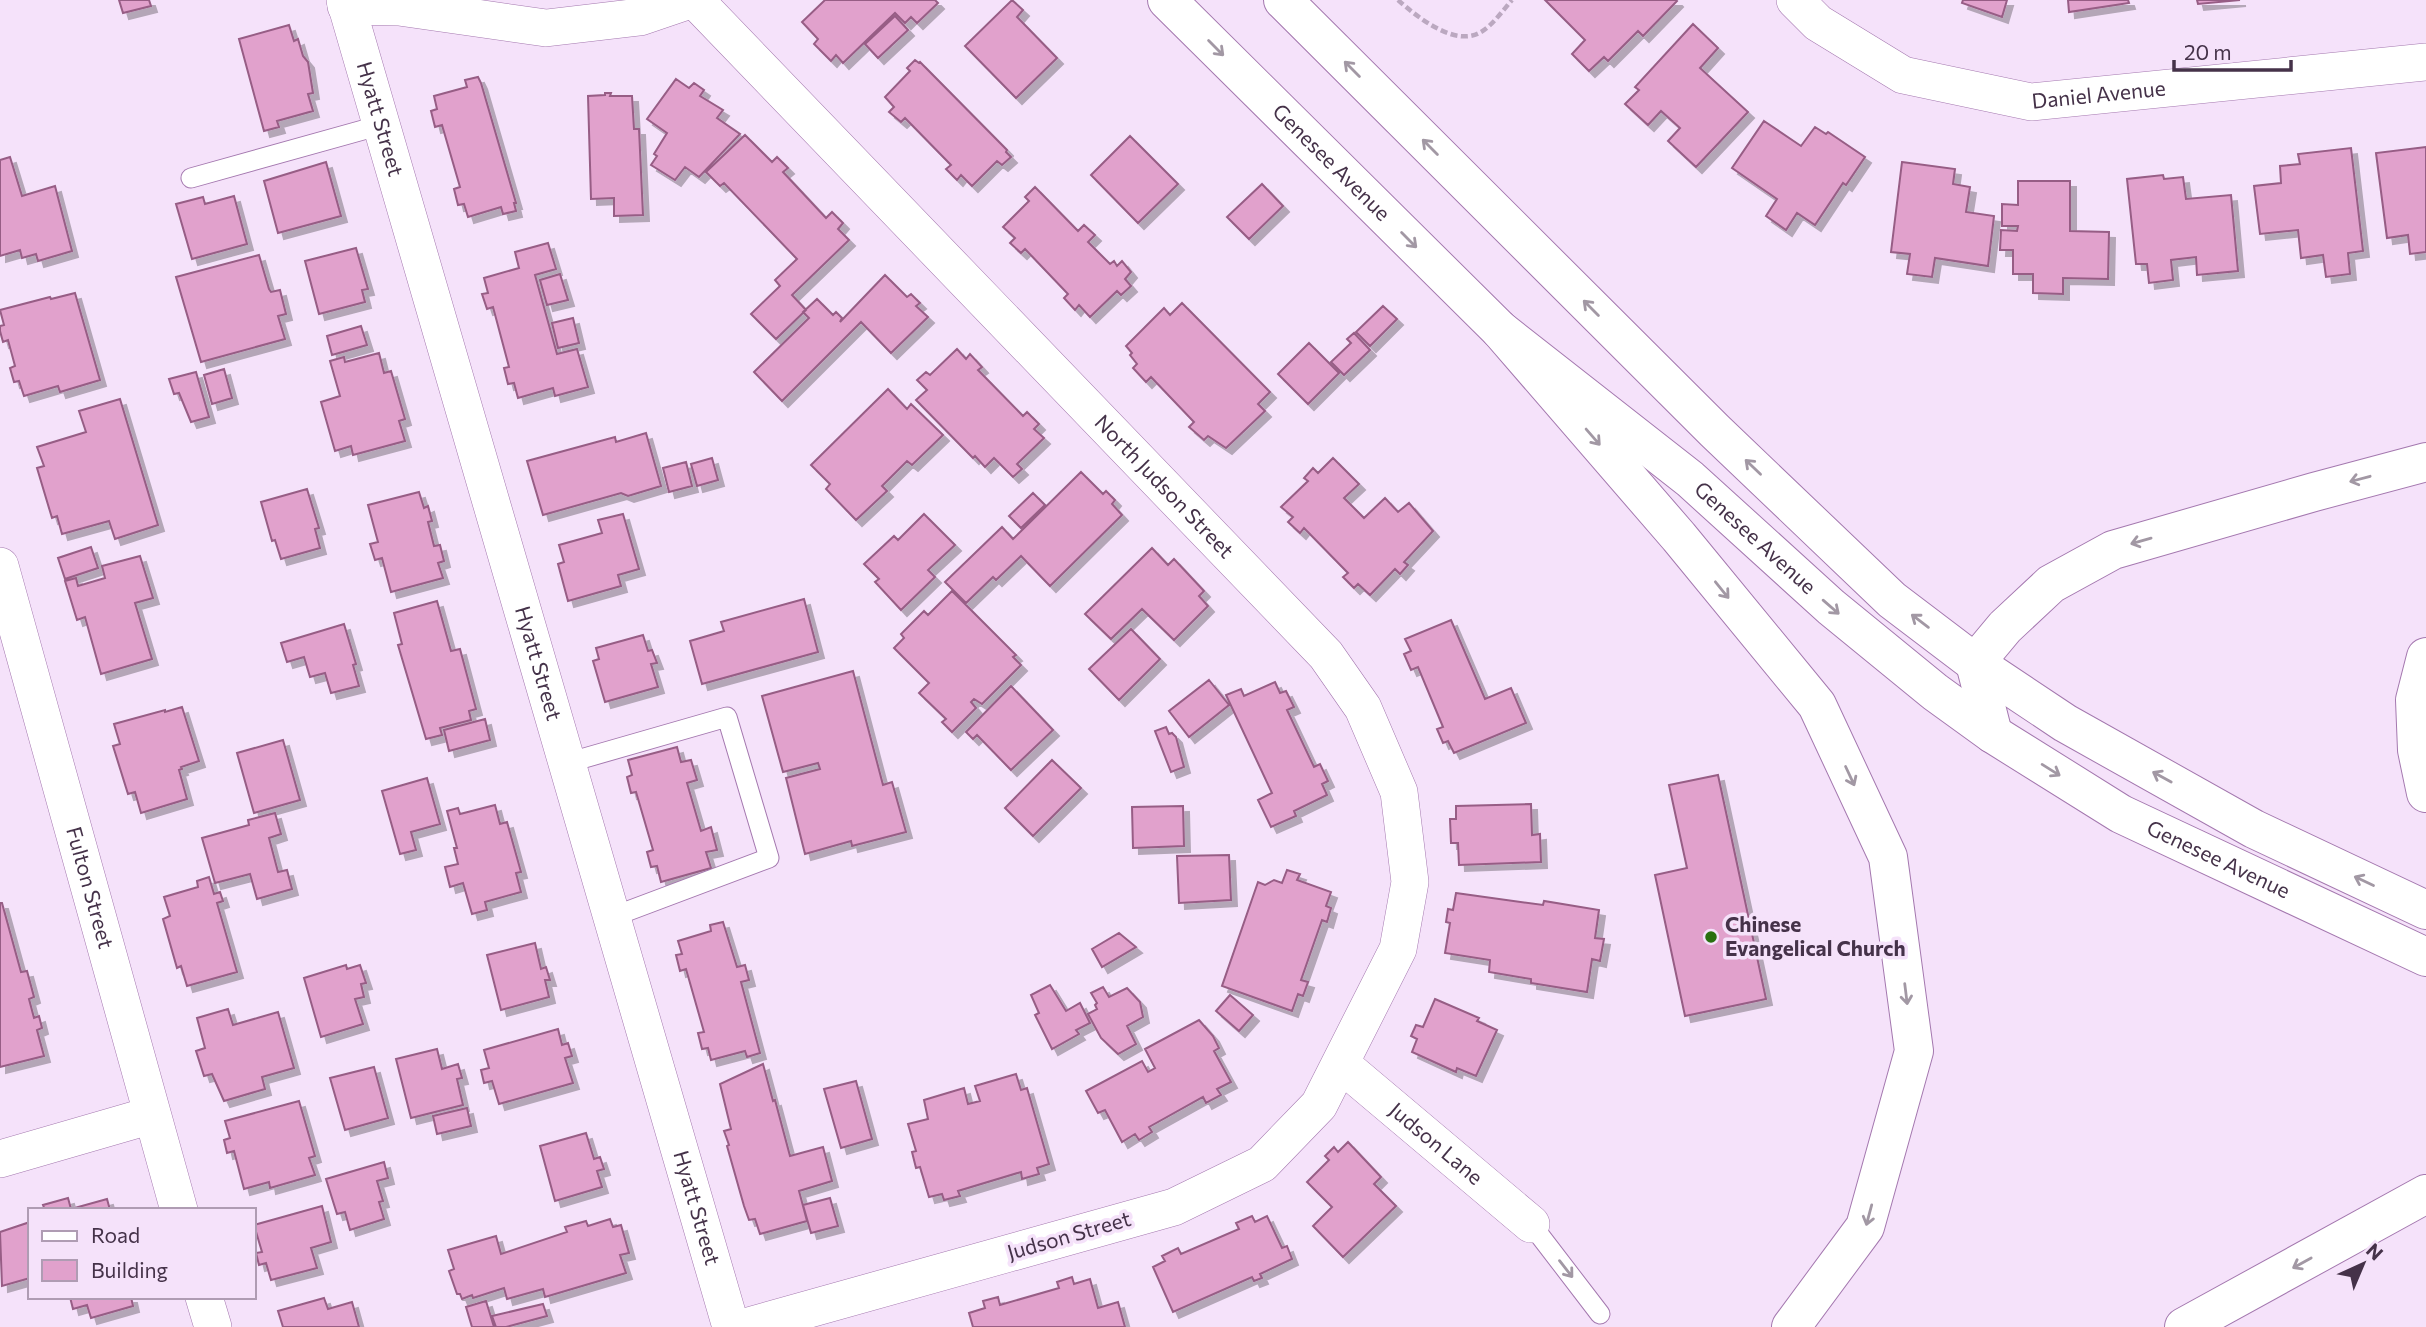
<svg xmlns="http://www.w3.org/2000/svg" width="2426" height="1327" viewBox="0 0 2426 1327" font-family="Commissioner,sans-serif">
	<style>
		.building { fill: #e1a1cc; stroke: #975d85; stroke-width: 2; filter: url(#shadow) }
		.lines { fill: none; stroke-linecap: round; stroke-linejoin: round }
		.service-casing { stroke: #a478af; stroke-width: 21 }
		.minor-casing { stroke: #a478af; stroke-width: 38 }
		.primary-casing { stroke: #a478af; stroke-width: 40 }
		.motorway-casing { stroke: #a478af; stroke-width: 40 }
		.path { stroke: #bba8c0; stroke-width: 4.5; stroke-dasharray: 7 3.5; stroke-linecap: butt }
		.service { stroke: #fff; stroke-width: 19 }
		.minor { stroke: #fff; stroke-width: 37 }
		.primary { stroke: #fff; stroke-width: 38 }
		.motorway { stroke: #fff; stroke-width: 38 }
		.oneway { stroke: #a298a4 }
		.poi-dot { fill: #29700f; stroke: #f5e2fa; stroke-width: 2.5 }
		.labels { text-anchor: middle; stroke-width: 7; stroke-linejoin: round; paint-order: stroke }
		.street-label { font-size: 21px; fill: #453249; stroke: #f5e2fa }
		.poi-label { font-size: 21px; font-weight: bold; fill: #453249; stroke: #f5e2fa; text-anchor: start }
	</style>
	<defs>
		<filter id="shadow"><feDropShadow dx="6" dy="6" stdDeviation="0" flood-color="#0004"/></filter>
	</defs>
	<rect width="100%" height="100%" fill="#f5e2fa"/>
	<!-- building -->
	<path class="building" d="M119,0H149L151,6L123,13Z
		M825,0H935L938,3L917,23L911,17L905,23L895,13L843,63L836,55L831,61L814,44L818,39L802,22Z
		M1012,0L1023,10L1017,17L1057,58L1016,98L965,46Z
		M1545,0H1676L1677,1L1643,36L1638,31L1608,61L1604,57L1589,71L1572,54L1585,40Z
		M1963,0H2007L2002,17L1962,3Z
		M2068,0H2128L2129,3L2069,12Z
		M2197,0H2240L2198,4Z
		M895,16L908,30L878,58L865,44Z
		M1693,24L1718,48L1700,68L1748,112L1696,167L1668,141L1680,128L1661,111L1648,125L1625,104L1639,90L1635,87Z
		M289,25L294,41L298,39L303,56L308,62L313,93L308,94L313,111L277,121L279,127L264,131L239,39Z
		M915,60L919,63L920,62L1007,150L1006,152L1011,157L1002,165L997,161L972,186L961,175L957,180L946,169L951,165L905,118L901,122L889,112L894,107L885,97L910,71L907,68Z
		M478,77L481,83L516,203H514L516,211L503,214L501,207L468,217L464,204L458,205L454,189L460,187L442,125L435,127L431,111L437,109L434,96L467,87L465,80Z
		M676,79L689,88L694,83L704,90L700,96L723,110L717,118L740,134L699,177L685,167L675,180L651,165L657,156L654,154L667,133L647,119Z
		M605,93H611L610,96H632L634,129H639L643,215L614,216V198L591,199L588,96L605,95Z
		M1764,121L1801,146L1815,127L1826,134L1828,132L1865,157L1846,185L1843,183L1815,225L1797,213L1786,230L1766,216L1777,199L1732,168Z
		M745,135L772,162L777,157L788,168L783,172L826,218L832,212L843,223L838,229L849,240L792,295L806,310L776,339L751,314L780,286L775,280L797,259L724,183L720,186L706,172Z
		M1130,136L1178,184L1138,223L1091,175Z
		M2426,147V252L2410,254L2408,235L2387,238L2376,153Z
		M2351,148L2363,251L2348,253L2350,274L2326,277L2323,255L2301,258L2298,230L2260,234L2254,186L2281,183L2280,166L2300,164L2298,154Z
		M10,157L22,196L55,186L72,251L38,261L36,254L22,258L20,250L0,256V160Z
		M326,162L341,216L278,233L264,181Z
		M1902,162L1955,169L1953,184L1970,187L1966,212L1994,216L1988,266L1935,258L1932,277L1907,274L1910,254L1891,252Z
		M2163,175L2164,179L2183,177L2186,199L2231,195L2238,271L2197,275L2196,257L2171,260L2173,280L2149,283L2147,264H2136L2127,179Z
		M2018,181H2070V231L2109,232L2108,279L2063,278V294L2033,293V274H2013V250H2000L2001,230L2017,231L2018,226H2002V204L2018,205Z
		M1262,184L1283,206L1249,239L1227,217Z
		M1035,187L1078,231L1084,225L1095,235L1088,242L1110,264L1114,261L1117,266L1122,261L1131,272L1125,279L1131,286L1121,295L1117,291L1090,317L1079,305L1075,310L1064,298L1068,294L1025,249L1021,253L1010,243L1015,238L1003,227L1029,201L1025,197Z
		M234,196L247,244L192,259L176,204L203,197L205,204Z
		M548,243L556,269L535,275L557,354L577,349L588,387L555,396L553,388L518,398L514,383L508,384L504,368L509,367L493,307L487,309L482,294L488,293L484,278L519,268L515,252Z
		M356,248L368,289L362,290L365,302L319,314L305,261Z
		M259,255L269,289L271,292L280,290L286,314L278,316L285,339L201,362L176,277Z
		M560,274L568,300L547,305L540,280Z
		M885,275L907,297L911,294L920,303L916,306L928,317L891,353L861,322L782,401L754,372L809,318L803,312L817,299L833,315L836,312L842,318L840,322Z
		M75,293L100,380L60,392L58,386L24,396L19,381L14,382L10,368L15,366L8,340L3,342L0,331V326L4,325L0,310L50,297L51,299Z
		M1182,303L1270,392L1258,404L1265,411L1226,448L1208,436L1204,440L1189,427L1194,422L1151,377L1146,382L1133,368L1137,364L1130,355L1132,353L1126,346L1164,308L1170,315Z
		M1383,306L1397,319L1370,346L1356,332Z
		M573,318L579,343L558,348L552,323Z
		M361,326L367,345L332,355L327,336Z
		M1354,333L1370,350L1344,375L1331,362L1351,343L1347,339Z
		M1309,343L1339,373L1308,404L1278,374Z
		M957,349L966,359L970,354L982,367L978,370L1023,416L1027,412L1039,424L1034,429L1044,438L1017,464L1022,469L1013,477L994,458L985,467L975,456L973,458L916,400L927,390L917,380L926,372L930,375Z
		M379,353L384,373L391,371L405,419L399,421L405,441L353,455L351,446L335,451L321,402L340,396L330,361L344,357L345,362Z
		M224,369L232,398L212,404L204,375Z
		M196,372L209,417L191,422L179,393L174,394L169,379Z
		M888,389L907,409L911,404L943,435L912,465L907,461L882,486L887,491L856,520L826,489L830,484L811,465Z
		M120,399L158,525L115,539L109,521L62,534L57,516L52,518L37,468L44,466L37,447L86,432L79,411Z
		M646,433L661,486L628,496L621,493L543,515L527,461L615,437L616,442Z
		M712,458L718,480L697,486L691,464Z
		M1333,458L1359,484L1344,498L1364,518L1385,498L1398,512L1409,503L1433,531L1404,562L1408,565L1400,574L1395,569L1370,595L1358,584L1354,588L1343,577L1348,573L1304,528L1300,533L1288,522L1293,517L1281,507L1308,481L1304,478L1313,468L1318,473Z
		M686,462L692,486L669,492L663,468Z
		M1081,472L1103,494L1106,491L1115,500L1112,504L1122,515L1050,586L1021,556L996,580L993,577L966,603L945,582L1002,527L1013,539Z
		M307,489L319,528L315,529L320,548L281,559L275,540L272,541L261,502Z
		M419,492L424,508L428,506L432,521L428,522L434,546L440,545L444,561L438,563L443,578L391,592L382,558L375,560L370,544L378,542L368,505Z
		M1033,493L1045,505L1021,528L1009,516Z
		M623,514L639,569L618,575L621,586L568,601L558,564L564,562L559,545L602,533L598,520Z
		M924,514L955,545L928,570L935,577L901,610L875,582L879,579L864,564L894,536L898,540Z
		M91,547L98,568L65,579L58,558Z
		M1152,548L1168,565L1174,559L1204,591L1199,596L1208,606L1174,640L1142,609L1111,639L1085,614Z
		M140,556L153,598L135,603L152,659L101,674L85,617L77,620L65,581L76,578L78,586L105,578L102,566Z
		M952,591L1016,655L1013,657L1021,665L982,704L974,699L971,702L976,708L952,732L942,722L946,719L919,693L929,683L894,648L904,638L901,634L924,611L928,615Z
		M804,599L818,652L702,684L690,641L724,631L721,622Z
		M437,601L451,651L460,649L476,709L469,711L471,720L440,728L442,735L426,739L398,645L402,644L394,613Z
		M1451,620L1485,699L1511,688L1526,723L1454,753L1448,741L1443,743L1437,729L1443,727L1418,667L1411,670L1404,654L1411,651L1405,639Z
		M344,624L356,664L353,665L359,686L331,693L325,673L310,677L304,657L287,662L281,643Z
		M1131,629L1160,659L1119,700L1089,669Z
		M643,635L648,651L652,650L657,663L651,664L658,687L605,702L593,661L599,659L596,648Z
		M853,671L883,785L892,782L906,832L852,846L851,841L805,854L786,778L820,769L818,763L783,772L762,696Z
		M1209,680L1229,705L1189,737L1169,711Z
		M1275,682L1280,693L1286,691L1294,707L1287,710L1314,767L1320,764L1328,781L1322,784L1327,795L1294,811L1296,816L1271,827L1258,800L1272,793L1226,695L1241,689L1244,696Z
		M1011,686L1053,730L1011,770L977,735L973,739L966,732Z
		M182,707L199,761L181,767L182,769L179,770L187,799L141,813L135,792L128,794L113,746L120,744L114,724L165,710V712Z
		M485,719L490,740L449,751L444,730Z
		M1166,727L1169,734L1172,733L1176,737L1184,767L1171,772L1155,731Z
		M283,740L300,800L254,813L237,753Z
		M677,747L681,762L691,760L697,780L687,783L701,831L711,827L717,850L706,852L711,868L661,882L657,866L651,867L647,852L653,850L636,792L631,793L627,777L632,775L628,760Z
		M1052,760L1081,788L1033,836L1005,808Z
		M1718,775L1766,999L1685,1016L1655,875L1687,868L1669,785Z
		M427,778L440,824L411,832L416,850L400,854L382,791Z
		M1531,804L1532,835L1540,834L1541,862L1459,865L1458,843H1451L1450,819H1456V806Z
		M495,805L500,824L507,822L521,872L516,873L521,892L485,902L487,910L472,914L463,883L450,887L445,867L458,864L454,848H457L447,811L458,808L460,814Z
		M1183,806L1184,846L1133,848L1132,807Z
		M275,813L281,834L269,838L278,872L287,870L292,889L257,899L250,874L215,883L202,838L249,825L248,820Z
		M1229,855L1231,900L1179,903L1177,856Z
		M1287,870L1300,874L1297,880L1331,892L1326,906L1331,908L1327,922L1322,920L1301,980L1308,982L1303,996L1298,994L1292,1011L1222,986L1258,882L1265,885L1274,880L1282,883Z
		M209,877L214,894L220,892L223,901L217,903L237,972L187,986L181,966L177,968L163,919L170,916L164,897L198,887L197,881Z
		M1456,893L1543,905L1544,901L1599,910L1595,938L1604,939L1600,961L1592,959L1587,992L1531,983V979L1489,972L1490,960L1445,953L1450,923L1446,922L1448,909L1453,910Z
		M0,903H2L21,972L27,971L34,997L29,999L34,1018L39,1016L42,1028L37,1030L44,1056L0,1067Z
		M723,922L737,967L745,965L749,980L741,982L760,1053L747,1057L745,1051L711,1060L708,1048L702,1049L698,1033L704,1032L686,969L680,971L676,955L682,954L678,941L711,931L710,925Z
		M1119,933L1136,947L1102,967L1092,949Z
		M535,943L541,969L546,967L550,980H545L549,997L501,1010L487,955Z
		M346,965L347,969L360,965L366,983L361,984L364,997L355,999L363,1024L321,1037L304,978Z
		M1050,985L1066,1011L1080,1003L1090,1023L1076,1030L1079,1034L1052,1049L1035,1015L1039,1013L1031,995Z
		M1103,987L1109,997L1127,988L1140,1002L1143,1017L1127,1026L1136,1044L1118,1054L1101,1038L1088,1014L1097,1009L1095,1005L1097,1003L1091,993Z
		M1230,995L1253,1015L1239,1031L1216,1011Z
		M1435,999L1479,1018L1477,1021L1497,1030L1476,1076L1457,1068L1456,1072L1412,1052L1417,1039L1411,1036L1416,1025L1423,1027Z
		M228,1009L233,1025L278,1012L294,1068L262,1077L265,1089L224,1101L212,1074L204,1076L196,1051L205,1048L197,1018Z
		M1199,1020L1213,1036L1219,1048L1214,1051L1231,1082L1217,1089L1221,1095L1206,1103L1203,1097L1149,1127L1152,1132L1139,1140L1135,1134L1122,1142L1105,1110L1098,1113L1086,1091L1142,1061L1148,1072L1155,1068L1145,1049Z
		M558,1029L562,1045L568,1043L572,1056L565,1058L573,1083L499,1104L492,1081L484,1083L481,1070L489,1068L484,1050Z
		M437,1049L442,1069L458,1064L462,1078L457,1079L463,1105L411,1118L396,1059Z
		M763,1064L773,1101L775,1100L790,1156L823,1147L832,1181L799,1191L807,1221L760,1234L755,1219L749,1220L744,1206L727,1146L729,1145L724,1131L731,1129L720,1084Z
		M374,1067L388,1118L345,1130L330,1078Z
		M1016,1074L1021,1090L1027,1088L1049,1164L1037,1168L1039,1174L1022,1179L1021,1172L958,1191L960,1196L944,1200L942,1194L929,1197L920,1167L916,1168L912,1152L916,1151L908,1124L928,1119L924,1100L964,1088L968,1104L980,1101L975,1086Z
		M856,1081L872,1139L841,1148L824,1089Z
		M299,1101L315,1156L309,1158L315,1175L270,1188L269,1182L244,1189L234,1151L227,1153L224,1140L230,1138L225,1121Z
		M467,1108L471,1126L437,1134L433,1116Z
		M586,1133L594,1159L600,1157L604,1169L597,1171L602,1187L555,1201L540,1146Z
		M1348,1142L1381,1177L1374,1184L1396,1206L1343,1257L1313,1226L1332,1207L1307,1182L1329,1160L1325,1156L1334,1147L1338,1152Z
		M384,1162L388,1178L377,1181L383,1201L379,1202L384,1219L350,1230L345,1212L337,1214L326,1179Z
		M68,1198L71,1209L107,1199L110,1210H45L43,1205Z
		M830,1198L838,1226L811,1233L803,1205Z
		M322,1206L331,1242L311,1248L317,1268L271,1280L266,1263L259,1265L256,1253L262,1252L254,1225Z
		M1252,1216L1255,1222L1267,1216L1282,1248L1287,1246L1292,1259L1260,1274L1262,1278L1254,1281L1252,1277L1173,1312L1153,1267L1165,1261L1162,1256L1178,1248L1181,1254L1239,1229L1236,1223Z
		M610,1219L613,1227L621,1225L629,1253L620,1255L626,1273L545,1297L543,1289L507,1299L504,1288L473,1298L472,1295L462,1299L460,1294H457L449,1271L454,1269L448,1250L496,1236L501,1254L567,1232L565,1227L586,1221L588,1226Z
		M30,1222V1278L2,1286L0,1232Z
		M1072,1277L1074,1284L1090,1279L1098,1308L1118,1302L1125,1327H973L969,1313L985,1308L983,1301L998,1297L1000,1305L1059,1288L1057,1282Z
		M70,1297H131L133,1306L91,1318L87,1305L73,1309Z
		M324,1298L328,1309L352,1302L359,1327H283L278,1311Z
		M486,1301L494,1327H472L466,1307Z
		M543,1304L547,1316L506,1327H496L492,1316Z"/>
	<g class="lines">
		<defs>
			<path id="service" d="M191,178L381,125
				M567,763L727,717L769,858L612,917
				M1531,1224L1600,1314"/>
			<g id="minor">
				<path id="s1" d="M345,0L731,1327"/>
				<path id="s2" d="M695,0L1326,655L1363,708L1399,792L1410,882L1398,949L1319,1105L1262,1164L1174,1207L745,1327"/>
				<path id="s3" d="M1795,0L1818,23L1903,75L2031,102L2426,62"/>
				<path d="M346,6L399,7L546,28L640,17L690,0"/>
				<path id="s4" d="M0,566L179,1210"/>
				<path id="s5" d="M1341,1064L1531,1224"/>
				<path d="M0,1159L152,1115"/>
				<path d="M204,1297L213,1327"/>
			</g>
			<g id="primary">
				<path id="s6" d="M1167,0L1500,330L1690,479L1831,607L1935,692L1993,734L2121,814L2426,957"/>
				<path d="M1283,0L1715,431L1892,600L1975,663L2065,723L2254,829L2426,910"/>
			</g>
			<path id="motorway" d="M1500,330L1679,537L1817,705L1888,857L1914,1051L1865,1227L1791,1327
				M2426,657L2415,700L2417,750L2426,793
				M1993,734L1975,663L2005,627L2051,584L2113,550L2314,492L2426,462
				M2184,1327L2426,1194"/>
		</defs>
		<!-- service casing -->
		<use href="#service" class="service-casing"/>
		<!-- minor casing -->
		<use href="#minor" class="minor-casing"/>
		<!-- primary casing -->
		<use href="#primary" class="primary-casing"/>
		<!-- motorway casing -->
		<use href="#motorway" class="motorway-casing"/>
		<!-- path -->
		<path class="path" d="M1398,0C1416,16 1455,48 1481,32C1493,25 1503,10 1512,0"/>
		<!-- service -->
		<use href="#service" class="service"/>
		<!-- minor -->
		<use href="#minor" class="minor"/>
		<!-- primary -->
		<use href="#primary" class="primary"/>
		<!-- motorway -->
		<use href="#motorway" class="motorway"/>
	</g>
	<!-- one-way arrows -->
	<defs><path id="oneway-shaft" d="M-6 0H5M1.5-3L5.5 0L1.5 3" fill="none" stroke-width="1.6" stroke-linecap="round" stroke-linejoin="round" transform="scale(1.75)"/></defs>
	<g class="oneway">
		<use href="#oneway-shaft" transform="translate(1216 48) rotate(45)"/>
		<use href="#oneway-shaft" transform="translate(1352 69) rotate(-135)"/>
		<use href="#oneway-shaft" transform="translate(1430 147) rotate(-135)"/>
		<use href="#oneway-shaft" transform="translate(1409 240) rotate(45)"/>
		<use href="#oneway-shaft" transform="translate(1591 308) rotate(-135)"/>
		<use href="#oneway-shaft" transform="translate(1593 437) rotate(49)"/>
		<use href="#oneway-shaft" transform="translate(1753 467) rotate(-136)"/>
		<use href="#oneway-shaft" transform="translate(2360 479) rotate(165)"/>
		<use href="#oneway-shaft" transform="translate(2141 541) rotate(164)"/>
		<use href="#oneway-shaft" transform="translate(1722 590) rotate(51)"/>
		<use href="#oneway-shaft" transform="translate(1831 607) rotate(41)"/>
		<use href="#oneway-shaft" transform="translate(1920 621) rotate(-143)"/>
		<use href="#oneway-shaft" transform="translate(2051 770) rotate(32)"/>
		<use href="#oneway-shaft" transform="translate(1850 776) rotate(65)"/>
		<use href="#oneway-shaft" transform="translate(2162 777) rotate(-151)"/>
		<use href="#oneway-shaft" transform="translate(2364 881) rotate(-155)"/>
		<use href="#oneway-shaft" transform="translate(1906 994) rotate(83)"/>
		<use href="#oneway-shaft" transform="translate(1869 1215) rotate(105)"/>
		<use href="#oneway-shaft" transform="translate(2302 1263) rotate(151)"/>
		<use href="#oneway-shaft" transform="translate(1566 1269) rotate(52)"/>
	</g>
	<!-- markers -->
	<circle class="poi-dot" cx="1711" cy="937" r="7"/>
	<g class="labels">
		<!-- street labels -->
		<g class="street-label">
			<text dy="7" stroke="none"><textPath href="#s3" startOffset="331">Daniel Avenue</textPath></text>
			<text dy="7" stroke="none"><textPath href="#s1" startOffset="124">Hyatt Street</textPath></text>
			<text dy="7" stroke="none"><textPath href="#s6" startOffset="231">Genesee Avenue</textPath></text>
			<text dy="7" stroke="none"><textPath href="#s2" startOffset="676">North Judson Street</textPath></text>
			<text dy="7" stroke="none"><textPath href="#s6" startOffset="798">Genesee Avenue</textPath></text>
			<text dy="7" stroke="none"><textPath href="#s1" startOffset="691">Hyatt Street</textPath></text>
			<text dy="7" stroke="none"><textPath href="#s6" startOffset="1365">Genesee Avenue</textPath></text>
			<text dy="7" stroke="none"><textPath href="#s4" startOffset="334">Fulton Street</textPath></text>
			<text dy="7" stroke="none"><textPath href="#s5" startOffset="124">Judson Lane</textPath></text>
			<text dy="7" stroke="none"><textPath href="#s1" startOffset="1258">Hyatt Street</textPath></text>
			<text transform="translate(1069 1236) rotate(-16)" y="7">Judson Street</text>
		</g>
		<!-- poi labels -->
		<g class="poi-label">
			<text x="1725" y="932">Chinese<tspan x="1725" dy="24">Evangelical Church</tspan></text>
		</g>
	</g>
	<!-- legend -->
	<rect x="28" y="1208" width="228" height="91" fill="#f5e2fa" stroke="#af9cb3" stroke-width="2"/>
	<rect x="42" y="1231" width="35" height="10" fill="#ffffff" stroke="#af9cb3" stroke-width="2"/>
	<text x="91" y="1243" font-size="21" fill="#453249">Road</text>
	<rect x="42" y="1260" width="35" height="21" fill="#e1a1cc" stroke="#af9cb3" stroke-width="2"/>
	<text x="91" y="1278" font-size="21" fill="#453249">Building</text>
	<!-- north arrow -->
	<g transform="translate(2363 1264) rotate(44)" stroke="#f5e2fa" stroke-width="5" paint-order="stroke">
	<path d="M0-5L12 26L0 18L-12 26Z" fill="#453249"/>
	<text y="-10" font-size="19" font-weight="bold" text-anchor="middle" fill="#453249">N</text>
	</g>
	<!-- scale -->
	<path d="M2174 60v10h117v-10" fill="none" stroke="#453249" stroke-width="3.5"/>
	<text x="2184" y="60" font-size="21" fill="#453249" stroke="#f5e2fa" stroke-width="5" paint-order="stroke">20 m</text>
</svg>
